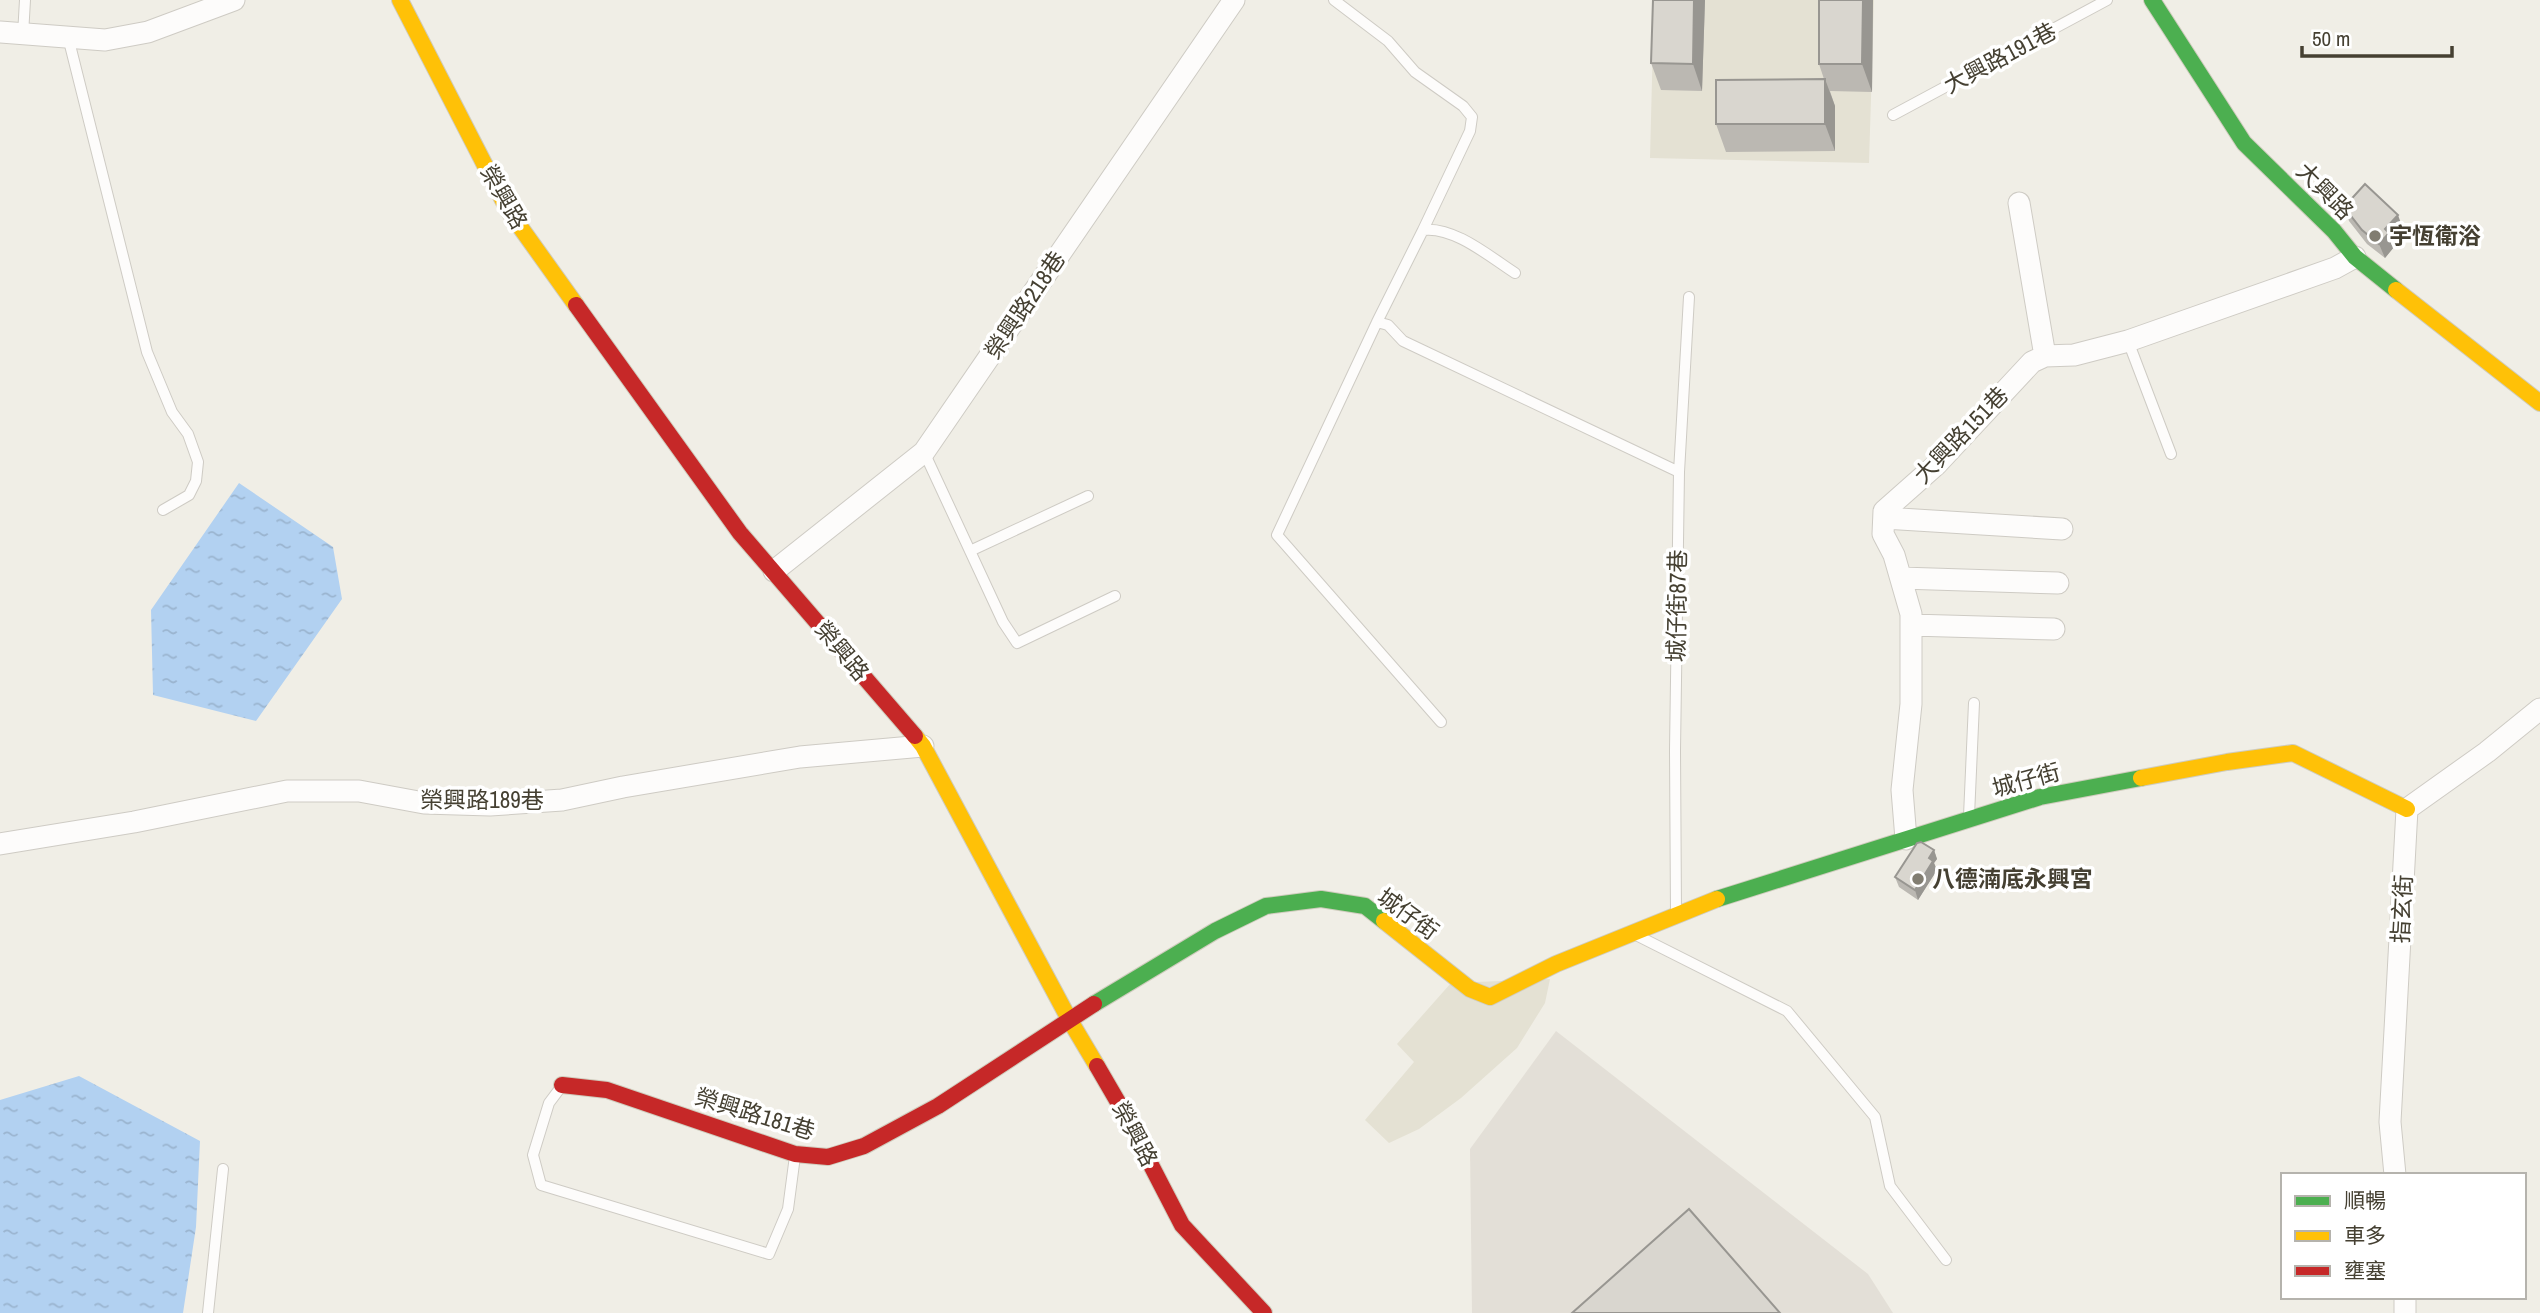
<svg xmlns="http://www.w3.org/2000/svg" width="2540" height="1313" viewBox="0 0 2540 1313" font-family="'Archivo Narrow','Noto Sans TC',sans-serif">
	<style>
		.residential { fill: #e4e1d3 }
		.industrial { fill: #e3dfd7 }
		.water { fill: url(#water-ripples) }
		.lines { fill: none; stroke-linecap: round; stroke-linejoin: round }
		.lane-casing { stroke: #cecbc4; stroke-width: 12 }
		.street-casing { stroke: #cecbc4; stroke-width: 23 }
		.fast-casing { stroke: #cfccbd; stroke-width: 18 }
		.slow-casing { stroke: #cfccbd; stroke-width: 18 }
		.jam-casing { stroke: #cfccbd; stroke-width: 18 }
		.lane { stroke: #fdfcfb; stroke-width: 10 }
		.street { stroke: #fdfcfb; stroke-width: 21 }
		.fast { stroke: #4caf50; stroke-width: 16 }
		.slow { stroke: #ffc107; stroke-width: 16 }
		.jam { stroke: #c62828; stroke-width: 16 }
		.wall { fill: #bbb8b2 }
		.shaded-wall { fill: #989691 }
		.building { fill: #d9d6cf; stroke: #989691; stroke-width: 2 }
		.poi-dot { fill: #817d71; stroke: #fff; stroke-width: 2.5 }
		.labels { text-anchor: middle; stroke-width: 7; stroke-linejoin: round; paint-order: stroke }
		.street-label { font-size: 23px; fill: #454032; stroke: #fff }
		.poi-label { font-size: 23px; font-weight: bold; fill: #454032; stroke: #fff; text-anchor: start }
	</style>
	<defs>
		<pattern id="water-ripples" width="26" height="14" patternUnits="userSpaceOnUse" patternTransform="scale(1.75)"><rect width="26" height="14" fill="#b2d1f1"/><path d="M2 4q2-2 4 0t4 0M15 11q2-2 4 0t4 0" fill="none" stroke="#9ab4cf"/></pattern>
	</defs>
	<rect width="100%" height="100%" fill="#f0eee6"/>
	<!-- residential -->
	<path class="residential" d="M1654,0H1874L1869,163L1650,158Z
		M1550,979L1545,1003L1517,1048L1461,1098L1419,1129L1389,1143L1365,1120L1414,1062L1397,1044L1451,983Z"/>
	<!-- industrial -->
	<path class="industrial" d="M1556,1031L1868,1274L1893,1313H1472L1470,1149Z"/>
	<!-- water -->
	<path class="water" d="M239,483L333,547L342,599L256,721L153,695L151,610Z
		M79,1076L200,1141L196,1227L183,1313H0V1100Z"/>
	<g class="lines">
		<defs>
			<path id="lane" d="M1334,0L1388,41L1415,72L1463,106L1472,117L1470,131L1423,230
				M23,35L25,0
				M68,37L147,352L172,412L188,434L198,462L196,481L189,495L163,510
				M1893,115L2107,0
				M1515,273C1490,257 1454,226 1423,230L1377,322L1388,325L1403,341L1679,472
				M1377,322L1277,535L1441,722
				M2128,341L2171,454
				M924,452L1003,622L1017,643L1115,596
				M970,551L1088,496
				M1969,816L1974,703
				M1676,913L1675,750L1679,472L1689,297
				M1636,935L1787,1011L1875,1117L1890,1186L1946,1260
				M561,1087L549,1103L533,1155L541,1185L769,1254L788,1209L795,1156
				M208,1313L223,1169"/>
			<path id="street" d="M0,32L105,40L148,32L234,0
				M2019,203L2045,356
				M1884,518L2062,529
				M774,571L924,452L1234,0
				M1901,578L2058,583
				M1911,625L2054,629
				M1906,839L1902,790L1911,704V614L1894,555L1883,534L1884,511L1936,465L2032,362L2045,356L2074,355L2128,341L2335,268L2355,257
				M0,844L134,822L287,791H359L424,803L490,805L562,800L623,787L800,757L923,746
				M2395,1175L2390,1122L2407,809L2487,752L2540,709
				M2405,1297V1313"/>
			<path id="fast" d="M2152,0L2244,143L2334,231L2355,257L2396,290
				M1717,899L2040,797L2141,778
				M1094,1004L1215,931L1266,906L1321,899L1365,906L1384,921"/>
			<path id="slow" d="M400,0L508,210L576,305
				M2396,290L2540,403
				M915,736L923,746L1069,1019L1097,1066
				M2141,778L2227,762L2293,753L2407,809
				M1384,921L1470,989L1490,997L1556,964L1717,899"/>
			<path id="jam" d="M576,305L740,533L915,736
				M1097,1066L1122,1109L1182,1225L1264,1313
				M562,1085L607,1090L795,1154L828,1157L864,1146L938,1106L1094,1004"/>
		</defs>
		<!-- lane casing -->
		<use href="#lane" class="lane-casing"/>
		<!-- street casing -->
		<use href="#street" class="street-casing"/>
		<!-- fast casing -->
		<use href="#fast" class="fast-casing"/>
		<!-- slow casing -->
		<use href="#slow" class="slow-casing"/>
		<!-- jam casing -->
		<use href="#jam" class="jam-casing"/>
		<!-- lane -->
		<use href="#lane" class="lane"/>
		<!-- street -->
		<use href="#street" class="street"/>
		<!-- fast -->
		<use href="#fast" class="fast"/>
		<!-- slow -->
		<use href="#slow" class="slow"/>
		<!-- jam -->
		<use href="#jam" class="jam"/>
	</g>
	<!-- wall -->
	<path class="wall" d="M1705,0L1702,91L1661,90L1651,63Z
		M1819,0H1873L1872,92L1830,91L1835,106V151L1726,152L1716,124L1824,79L1819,64Z
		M2344,207L2403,229L2392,241L2394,247L2385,258L2367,244L2349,221Z
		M1934,850L1937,859L1934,863L1937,870L1918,900L1899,887L1895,877Z"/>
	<!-- shaded-wall -->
	<path class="shaded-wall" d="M1694,0H1705L1702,91L1693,64Z
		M1863,0H1873L1872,92L1862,64Z
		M1825,79L1835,106V151L1825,124Z
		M2398,215L2403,229L2392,241L2394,247L2385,258L2379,244L2385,229Z
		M1934,850L1937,859L1934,863L1937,870L1918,900L1915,890L1929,858Z"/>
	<!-- building -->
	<path class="building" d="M1653,0H1694L1693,64L1651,63Z
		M1819,0H1863L1862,64H1819Z
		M1825,79V124H1716V80Z
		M2365,184L2398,215L2385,229L2389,233L2379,244L2362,230L2344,207Z
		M1921,842L1934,850L1929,858L1933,861L1915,890L1895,877L1917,843Z
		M1689,1209L1780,1313H1572Z"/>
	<!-- markers -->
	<g class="poi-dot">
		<circle cx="2375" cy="236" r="7"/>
		<circle cx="1918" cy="879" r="7"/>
	</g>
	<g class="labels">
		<!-- street labels -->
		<g class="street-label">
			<text transform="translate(2000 58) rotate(-28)" y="8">大興路191巷</text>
			<text transform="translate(2325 191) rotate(45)" y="8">大興路</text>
			<text transform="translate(504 197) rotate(60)" y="8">榮興路</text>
			<text transform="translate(1025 305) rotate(-56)" y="8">榮興路218巷</text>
			<text transform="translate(1961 435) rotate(-46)" y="8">大興路151巷</text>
			<text transform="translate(1677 606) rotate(-89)" y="8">城仔街87巷</text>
			<text transform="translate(842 651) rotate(50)" y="8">榮興路</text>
			<text transform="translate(2026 780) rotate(-15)" y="8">城仔街</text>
			<text x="482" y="808">榮興路189巷</text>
			<text transform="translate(2402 909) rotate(-87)" y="8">指玄街</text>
			<text transform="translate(1408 914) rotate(36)" y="8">城仔街</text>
			<text transform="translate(755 1114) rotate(17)" y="8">榮興路181巷</text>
			<text transform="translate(1135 1134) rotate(62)" y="8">榮興路</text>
		</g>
		<!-- poi labels -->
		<g class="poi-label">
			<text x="2389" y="244">宇恆衛浴</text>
			<text x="1932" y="887">八德湳底永興宮</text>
		</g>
	</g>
	<!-- legend -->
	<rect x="2281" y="1173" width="245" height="126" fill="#ffffff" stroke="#b5b3ad" stroke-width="2"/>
	<rect x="2295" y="1196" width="35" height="10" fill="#4caf50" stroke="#b5b3ad" stroke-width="2"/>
	<text x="2344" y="1208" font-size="21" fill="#454032">順暢</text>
	<rect x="2295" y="1231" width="35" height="10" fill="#ffc107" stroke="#b5b3ad" stroke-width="2"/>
	<text x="2344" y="1243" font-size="21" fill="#454032">車多</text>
	<rect x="2295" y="1266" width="35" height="10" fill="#c62828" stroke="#b5b3ad" stroke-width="2"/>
	<text x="2344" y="1278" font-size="21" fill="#454032">壅塞</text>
	<!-- scale -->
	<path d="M2302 46v10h150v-10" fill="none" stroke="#454032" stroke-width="3.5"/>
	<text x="2312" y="46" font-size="21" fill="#454032" stroke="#ffffff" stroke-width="5" paint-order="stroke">50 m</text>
</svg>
